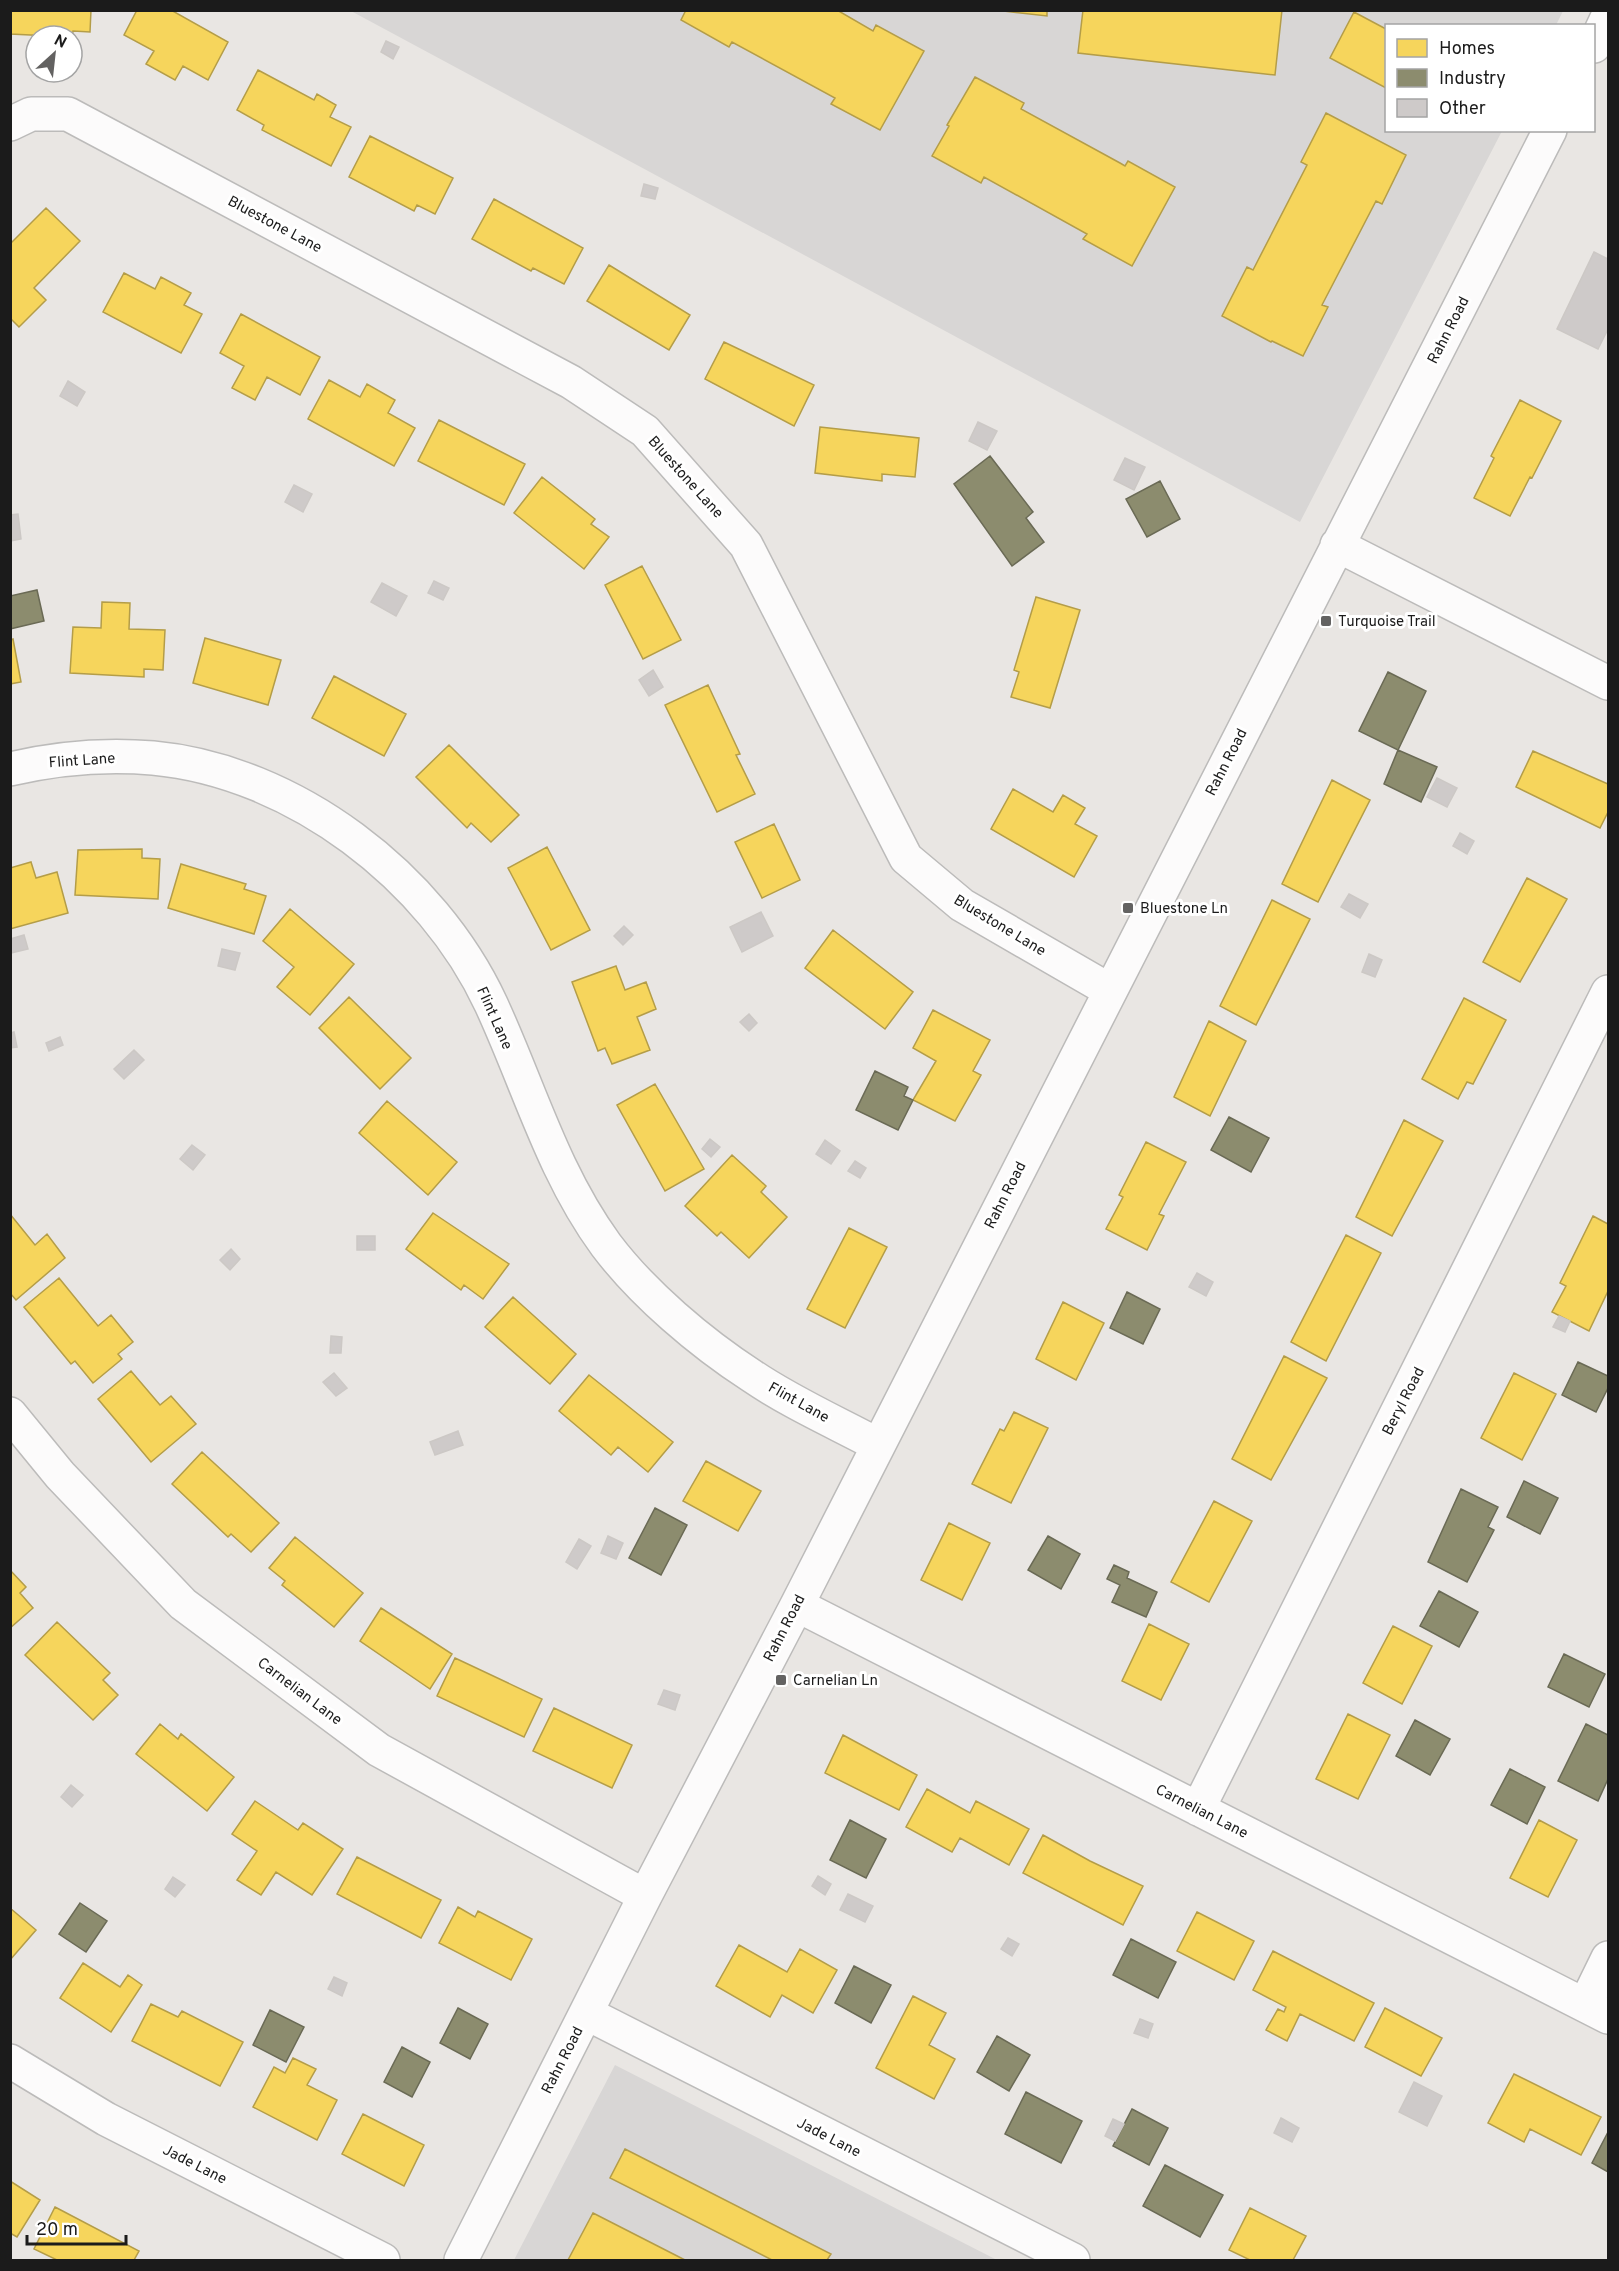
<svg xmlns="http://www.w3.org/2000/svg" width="1619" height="2271" viewBox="0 0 1619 2271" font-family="Overpass,sans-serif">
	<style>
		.residential { fill: #d8d6d5 }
		.homes { fill: #f6d55c; stroke: #b49d48; stroke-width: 1.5 }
		.industry { fill: #8c8c6e; stroke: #6a6a55; stroke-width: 1.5 }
		.building { fill: #cecac9; stroke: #ccc8c5; stroke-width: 1.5 }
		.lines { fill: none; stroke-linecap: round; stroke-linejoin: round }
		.minor-casing { stroke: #bcbbba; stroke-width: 36 }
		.minor { stroke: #fcfbfb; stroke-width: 33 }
		.poi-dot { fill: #636261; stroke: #fff; stroke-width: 2 }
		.labels { text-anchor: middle; stroke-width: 6; stroke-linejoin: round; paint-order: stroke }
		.street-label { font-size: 15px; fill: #1b1b1b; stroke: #fff }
		.poi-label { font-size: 15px; fill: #1b1b1b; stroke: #fff; text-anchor: start }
	</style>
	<rect width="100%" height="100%" fill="#e9e6e3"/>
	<!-- residential -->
	<path class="residential" d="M351,11H1563L1556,25L1386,26V130L1502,131L1300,522Z
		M615,2065L997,2260H514Z"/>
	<!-- homes -->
	<path class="homes" d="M10,10H91L90,32L73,31L72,37L10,34Z
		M137,10H171L228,42L208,80L183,66L175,80L146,64L154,51L124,35Z
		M686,10H837L873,31L876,25L924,51L880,130L831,104L835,98L732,42L729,47L681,20Z
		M995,10H1047V16Z
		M1083,10H1282L1275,75L1078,53Z
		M1354,12L1386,29V88L1330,58Z
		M258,70L314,100L317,94L336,105L330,117L351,127L331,166L262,130L264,125L237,110Z
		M975,77L1024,103L1021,109L1120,163L1125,166L1128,161L1175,187L1132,266L1083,239L1087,234L984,177L981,183L932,156L949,126L947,125Z
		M1326,113L1406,155L1382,204L1376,201L1322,305L1328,307L1303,356L1272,341L1271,342L1222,316L1247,267L1253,270L1307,165L1301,162Z
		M370,136L453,178L435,214L417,205L414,211L349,177Z
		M494,199L583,248L564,284L533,268L531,271L472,239Z
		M46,208L80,241L34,288L46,300L19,327L10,318V244Z
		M609,265L690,315L669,350L587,301Z
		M124,273L155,289L161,277L191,293L184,305L202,314L181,353L103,312Z
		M241,314L320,357L300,395L267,377L255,400L232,388L244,366L220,353Z
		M724,342L814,385L794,426L705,379Z
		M329,380L360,397L367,384L395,400L388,413L415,428L394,466L308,419Z
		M1520,400L1561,421L1532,478L1530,477L1510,516L1474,498L1494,458L1491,456Z
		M439,420L525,464L504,505L418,461Z
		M820,427L919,438L915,477L882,474V481L815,473Z
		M542,477L595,519L591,524L609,537L584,569L514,513Z
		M642,566L681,640L643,659L605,585Z
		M1036,597L1080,610L1050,708L1011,697L1019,672L1014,670Z
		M102,602L130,603L129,629L165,630L163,670L144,669V677L70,673L73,627L101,628Z
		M205,638L281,660L268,705L193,683Z
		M13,639L21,682L10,684V640Z
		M334,676L406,714L384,756L312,718Z
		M708,685L740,754L736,755L755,794L717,812L665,705Z
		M449,745L519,815L491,842L471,823L467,828L416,777Z
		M1533,751L1608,784V812L1600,828L1516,787Z
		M1332,780L1370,800L1318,902L1282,884Z
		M1013,789L1053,812L1063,795L1085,808L1075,824L1097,836L1074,877L991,829Z
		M774,824L800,880L762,898L735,842Z
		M547,847L590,930L551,950L508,868Z
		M142,849V858L160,859L158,899L75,895L78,850Z
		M31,862L36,878L57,872L68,913L10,929V868Z
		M181,864L246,884L244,889L266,896L254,934L168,908Z
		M1527,878L1567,899L1520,982L1483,962Z
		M1272,900L1310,919L1256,1025L1220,1006Z
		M290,909L354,964L310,1015L277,987L294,967L263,941Z
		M833,930L913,992L885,1029L805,968Z
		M616,966L625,990L646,982L656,1009L637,1017L650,1050L612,1064L605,1048L598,1051L572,982Z
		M349,997L411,1058L380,1089L319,1028Z
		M1464,998L1506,1020L1473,1084L1467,1082L1458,1099L1422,1079Z
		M933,1010L990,1040L973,1071L981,1075L955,1121L913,1100L936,1061L913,1048Z
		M1209,1021L1246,1041L1210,1116L1174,1097Z
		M655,1084L704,1169L665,1191L617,1105Z
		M387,1101L457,1162L428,1195L359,1133Z
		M1404,1120L1443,1141L1392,1236L1356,1217Z
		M1146,1142L1186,1162L1159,1214L1164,1216L1147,1250L1106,1229L1123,1197L1119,1195Z
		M732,1155L766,1186L761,1192L787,1217L749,1258L721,1232L717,1236L685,1206Z
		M433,1213L509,1264L483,1299L464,1285L461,1290L406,1249Z
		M10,1214L35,1245L47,1234L65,1258L16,1300L10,1293Z
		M1593,1216L1608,1224V1291L1589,1331L1552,1312L1566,1286L1560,1283Z
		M849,1228L887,1247L845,1328L807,1309Z
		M1346,1235L1381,1253L1326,1361L1291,1342Z
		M59,1278L98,1326L111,1315L133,1342L118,1354L122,1359L93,1383L75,1361L71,1364L24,1307Z
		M513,1297L576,1354L550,1384L485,1327Z
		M1063,1302L1104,1323L1076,1380L1036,1359Z
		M1284,1356L1327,1378L1271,1480L1232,1459Z
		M131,1371L160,1405L171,1396L196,1424L151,1462L98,1399Z
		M1514,1373L1556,1394L1522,1460L1481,1438Z
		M589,1375L673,1442L648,1472L618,1447L611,1455L559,1411Z
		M1014,1412L1048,1428L1011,1503L972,1484L1000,1429L1004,1431Z
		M202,1452L279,1523L251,1552L231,1534L228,1537L172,1484Z
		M706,1461L761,1491L738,1531L683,1501Z
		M1214,1501L1252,1521L1209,1602L1171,1582Z
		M949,1523L990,1543L962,1600L921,1580Z
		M295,1537L363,1593L334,1627L282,1585L285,1581L269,1568Z
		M10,1570L26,1587L20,1593L33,1608L10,1628Z
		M381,1608L452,1654L430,1689L360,1641Z
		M57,1622L110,1673L103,1680L118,1695L93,1720L25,1655Z
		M1149,1624L1189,1644L1161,1700L1122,1681Z
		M1393,1626L1432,1646L1402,1704L1363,1683Z
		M455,1658L542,1699L524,1737L437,1696Z
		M554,1708L632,1745L612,1788L533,1751Z
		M1348,1714L1390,1735L1358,1799L1316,1779Z
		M160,1724L178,1739L181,1734L234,1777L207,1811L136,1754Z
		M843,1735L917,1775L899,1810L825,1773Z
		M927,1789L970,1813L976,1801L1029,1829L1009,1865L960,1838L952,1852L906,1827Z
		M255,1801L298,1830L303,1823L343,1849L312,1895L276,1872L261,1895L237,1880L257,1851L232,1834Z
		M1539,1820L1577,1840L1548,1897L1510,1878Z
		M1043,1835L1090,1861L1143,1886L1123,1925L1023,1873Z
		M357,1857L441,1900L421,1938L337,1894Z
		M458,1907L475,1917L478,1911L532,1939L511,1980L439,1943Z
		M10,1908L36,1930L10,1960Z
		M1197,1912L1254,1941L1234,1980L1177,1951Z
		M739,1945L787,1972L800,1949L837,1970L813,2013L782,1995L770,2017L716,1986Z
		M1273,1951L1374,2003L1354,2041L1300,2014L1287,2041L1266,2030L1278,2009L1284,2012L1286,2007L1253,1990Z
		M83,1963L120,1987L128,1975L142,1985L111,2032L60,1998Z
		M913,1996L946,2013L929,2045L955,2059L934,2099L876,2068Z
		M151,2004L178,2017L182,2011L243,2042L220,2086L132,2041Z
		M1385,2008L1442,2038L1421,2076L1365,2047Z
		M293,2058L316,2069L307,2085L337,2100L317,2140L253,2107L274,2067L285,2073Z
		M1514,2074L1601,2117L1581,2155L1530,2129L1524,2142L1488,2123Z
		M363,2114L424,2145L404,2186L342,2154Z
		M625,2149L831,2254L827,2260H772L610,2178Z
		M10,2181L40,2200L17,2237L10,2233Z
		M55,2207L139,2251L134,2260H57L34,2249Z
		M1250,2208L1306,2236L1293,2260H1250L1229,2250Z
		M593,2213L685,2260H568Z"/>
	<!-- industry -->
	<path class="industry" d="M990,456L1033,512L1026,518L1044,542L1012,566L954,484Z
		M1160,481L1180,519L1147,537L1126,499Z
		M37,590L44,621L10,629V596Z
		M1388,672L1426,691L1398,750L1359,731Z
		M1398,750L1437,767L1421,802L1384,784Z
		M875,1071L908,1087L904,1096L913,1100L898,1130L856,1110Z
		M1229,1117L1269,1138L1251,1172L1211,1150Z
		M1127,1292L1160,1309L1143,1344L1110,1328Z
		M1578,1362L1608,1376V1388L1596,1412L1562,1395Z
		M1524,1481L1558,1498L1540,1534L1507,1517Z
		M1461,1489L1498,1507L1488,1527L1494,1530L1467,1582L1428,1562Z
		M655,1508L687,1525L661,1575L629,1558Z
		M1048,1536L1080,1554L1061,1589L1028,1570Z
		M1114,1565L1129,1572L1127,1578L1157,1592L1146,1617L1112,1602L1120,1585L1107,1579Z
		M1439,1591L1478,1612L1459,1647L1420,1626Z
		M1564,1654L1605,1674L1589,1707L1548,1687Z
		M1415,1720L1450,1739L1430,1775L1396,1756Z
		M1586,1724L1608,1735V1779L1598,1801L1558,1781Z
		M1510,1769L1545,1787L1527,1824L1491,1805Z
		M850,1820L886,1839L866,1878L830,1860Z
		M80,1903L107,1921L86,1952L59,1934Z
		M1131,1939L1176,1962L1158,1998L1113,1975Z
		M854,1966L891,1985L871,2023L835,2003Z
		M458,2008L488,2024L470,2059L440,2043Z
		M270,2010L304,2027L286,2062L253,2045Z
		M997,2036L1030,2055L1009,2091L977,2072Z
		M402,2047L430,2062L412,2097L384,2082Z
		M1026,2092L1082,2121L1061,2163L1005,2134Z
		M1132,2109L1168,2128L1149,2165L1113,2146Z
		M1608,2132V2172L1592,2163Z
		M1165,2165L1223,2195L1200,2237L1143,2206Z"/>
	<!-- building -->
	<path class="building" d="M386,41L399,47L393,59L381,52Z
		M644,184L658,188L655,199L641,196Z
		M1594,252L1608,259V329L1598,349L1557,329Z
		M68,381L85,392L77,406L60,396Z
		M978,422L997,431L987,450L969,441Z
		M1125,458L1145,467L1134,490L1114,480Z
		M294,485L312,494L303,512L285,502Z
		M18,514L21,539L10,541V515Z
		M434,581L449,588L443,600L428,593Z
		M382,583L407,596L396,616L371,602Z
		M653,670L663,687L649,696L639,680Z
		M1437,778L1457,788L1447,807L1427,797Z
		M1460,833L1474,841L1467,854L1453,846Z
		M1349,894L1368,904L1360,918L1341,907Z
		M761,912L773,936L742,952L730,927Z
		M624,926L633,935L623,945L614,936Z
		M24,935L28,949L11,953L10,939Z
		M222,949L240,953L235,970L218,966Z
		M1369,954L1382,960L1375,977L1362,972Z
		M749,1014L757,1023L749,1031L740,1022Z
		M14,1032L17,1047L10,1048V1033Z
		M60,1037L63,1045L49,1051L46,1043Z
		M134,1050L144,1060L124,1079L114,1069Z
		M710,1139L720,1147L711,1157L702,1149Z
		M825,1140L840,1151L831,1164L816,1154Z
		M192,1145L205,1155L193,1170L180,1159Z
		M855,1161L866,1168L860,1178L848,1171Z
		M357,1236H375V1250H357Z
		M231,1249L240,1259L230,1270L220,1260Z
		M1197,1273L1213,1282L1206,1296L1189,1287Z
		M1559,1316L1570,1321L1565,1332L1553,1327Z
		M331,1336L342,1337L341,1353H330Z
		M334,1373L347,1388L336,1396L323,1382Z
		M458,1431L463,1445L435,1455L430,1442Z
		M608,1536L623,1543L616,1559L601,1553Z
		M579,1539L591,1546L577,1569L566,1562Z
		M664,1690L680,1695L675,1710L658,1704Z
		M71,1785L83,1795L72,1807L61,1797Z
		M818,1876L831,1884L825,1895L812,1886Z
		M173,1877L185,1885L175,1897L165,1889Z
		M848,1894L873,1906L865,1922L840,1910Z
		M1008,1938L1019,1944L1012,1956L1001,1949Z
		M334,1977L347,1983L342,1996L328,1989Z
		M1140,2019L1153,2024L1148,2038L1134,2033Z
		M1414,2082L1442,2096L1427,2126L1399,2112Z
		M1281,2118L1299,2128L1292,2142L1274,2133Z
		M1113,2119L1124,2124L1115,2141L1105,2136Z"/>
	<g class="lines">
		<defs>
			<path id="minor" d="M1594,46L1608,16
				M10,124L31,114H68L571,382L645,431L746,545L906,858L962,905L1109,990
				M1337,545L1608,683
				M10,769C57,758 105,754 153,758C294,771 432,877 491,1004C529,1086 552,1171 606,1245C643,1294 701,1343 752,1376C790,1402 837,1423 878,1445
				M10,1414L60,1475L183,1604L379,1750L645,1896
				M797,1605L1608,2017
				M1198,1809L1608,992
				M1585,2005L1608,1958
				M586,2013L1073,2260
				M10,2061L106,2119L383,2260
				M461,2260L645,1896L797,1605L1550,130"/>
		</defs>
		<!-- minor casing -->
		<use href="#minor" class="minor-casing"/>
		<!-- minor -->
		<use href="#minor" class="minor"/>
	</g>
	<!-- markers -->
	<g class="poi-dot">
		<rect x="1320" y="615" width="12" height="12" rx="3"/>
		<rect x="1122" y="902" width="12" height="12" rx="3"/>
		<rect x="775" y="1674" width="12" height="12" rx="3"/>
	</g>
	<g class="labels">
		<!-- street labels -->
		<g class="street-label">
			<text transform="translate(275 224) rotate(28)" y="5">Bluestone Lane</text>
			<text transform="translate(1448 330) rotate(-63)" y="5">Rahn Road</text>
			<text transform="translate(686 477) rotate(48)" y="5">Bluestone Lane</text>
			<text transform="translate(82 760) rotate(-4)" y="5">Flint Lane</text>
			<text transform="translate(1226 762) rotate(-63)" y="5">Rahn Road</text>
			<text transform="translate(1000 925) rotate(31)" y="5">Bluestone Lane</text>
			<text transform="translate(495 1018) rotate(66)" y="5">Flint Lane</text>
			<text transform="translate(1005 1195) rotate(-63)" y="5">Rahn Road</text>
			<text transform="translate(1403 1401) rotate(-63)" y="5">Beryl Road</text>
			<text transform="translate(799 1402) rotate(29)" y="5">Flint Lane</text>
			<text transform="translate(784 1628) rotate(-63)" y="5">Rahn Road</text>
			<text transform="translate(300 1691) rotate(37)" y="5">Carnelian Lane</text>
			<text transform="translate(1202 1811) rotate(27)" y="5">Carnelian Lane</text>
			<text transform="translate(562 2060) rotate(-63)" y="5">Rahn Road</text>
			<text transform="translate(829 2137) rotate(27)" y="5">Jade Lane</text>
			<text transform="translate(195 2164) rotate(27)" y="5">Jade Lane</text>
		</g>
		<!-- poi labels -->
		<g class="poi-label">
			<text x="1338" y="626">Turquoise Trail</text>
			<text x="1140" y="913">Bluestone Ln</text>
			<text x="793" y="1685">Carnelian Ln</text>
		</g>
	</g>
	<!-- border -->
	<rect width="1619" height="2271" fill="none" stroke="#1b1b1b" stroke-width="24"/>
	<!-- legend -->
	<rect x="1385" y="24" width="210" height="108" fill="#ffffff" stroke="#a4a4a4" stroke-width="1.5"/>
	<rect x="1397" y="39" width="30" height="18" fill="#f6d55c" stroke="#a4a4a4" stroke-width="1.5"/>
	<text x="1439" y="54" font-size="18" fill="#1b1b1b">Homes</text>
	<rect x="1397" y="69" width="30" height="18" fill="#8c8c6e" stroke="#a4a4a4" stroke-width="1.5"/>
	<text x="1439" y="84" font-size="18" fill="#1b1b1b">Industry</text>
	<rect x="1397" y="99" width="30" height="18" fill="#cecac9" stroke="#a4a4a4" stroke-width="1.5"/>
	<text x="1439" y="114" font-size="18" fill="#1b1b1b">Other</text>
	<!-- north arrow -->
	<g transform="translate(54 54) rotate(27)"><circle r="28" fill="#ffffff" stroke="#a4a4a4" stroke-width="1.5"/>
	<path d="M0-4.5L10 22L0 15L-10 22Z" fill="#636261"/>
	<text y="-9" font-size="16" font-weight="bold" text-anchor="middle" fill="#1b1b1b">N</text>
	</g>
	<!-- scale -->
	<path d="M27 2235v9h99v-9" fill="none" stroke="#1b1b1b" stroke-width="3"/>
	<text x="36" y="2235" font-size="18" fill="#1b1b1b" stroke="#ffffff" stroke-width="4.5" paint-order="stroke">20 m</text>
</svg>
